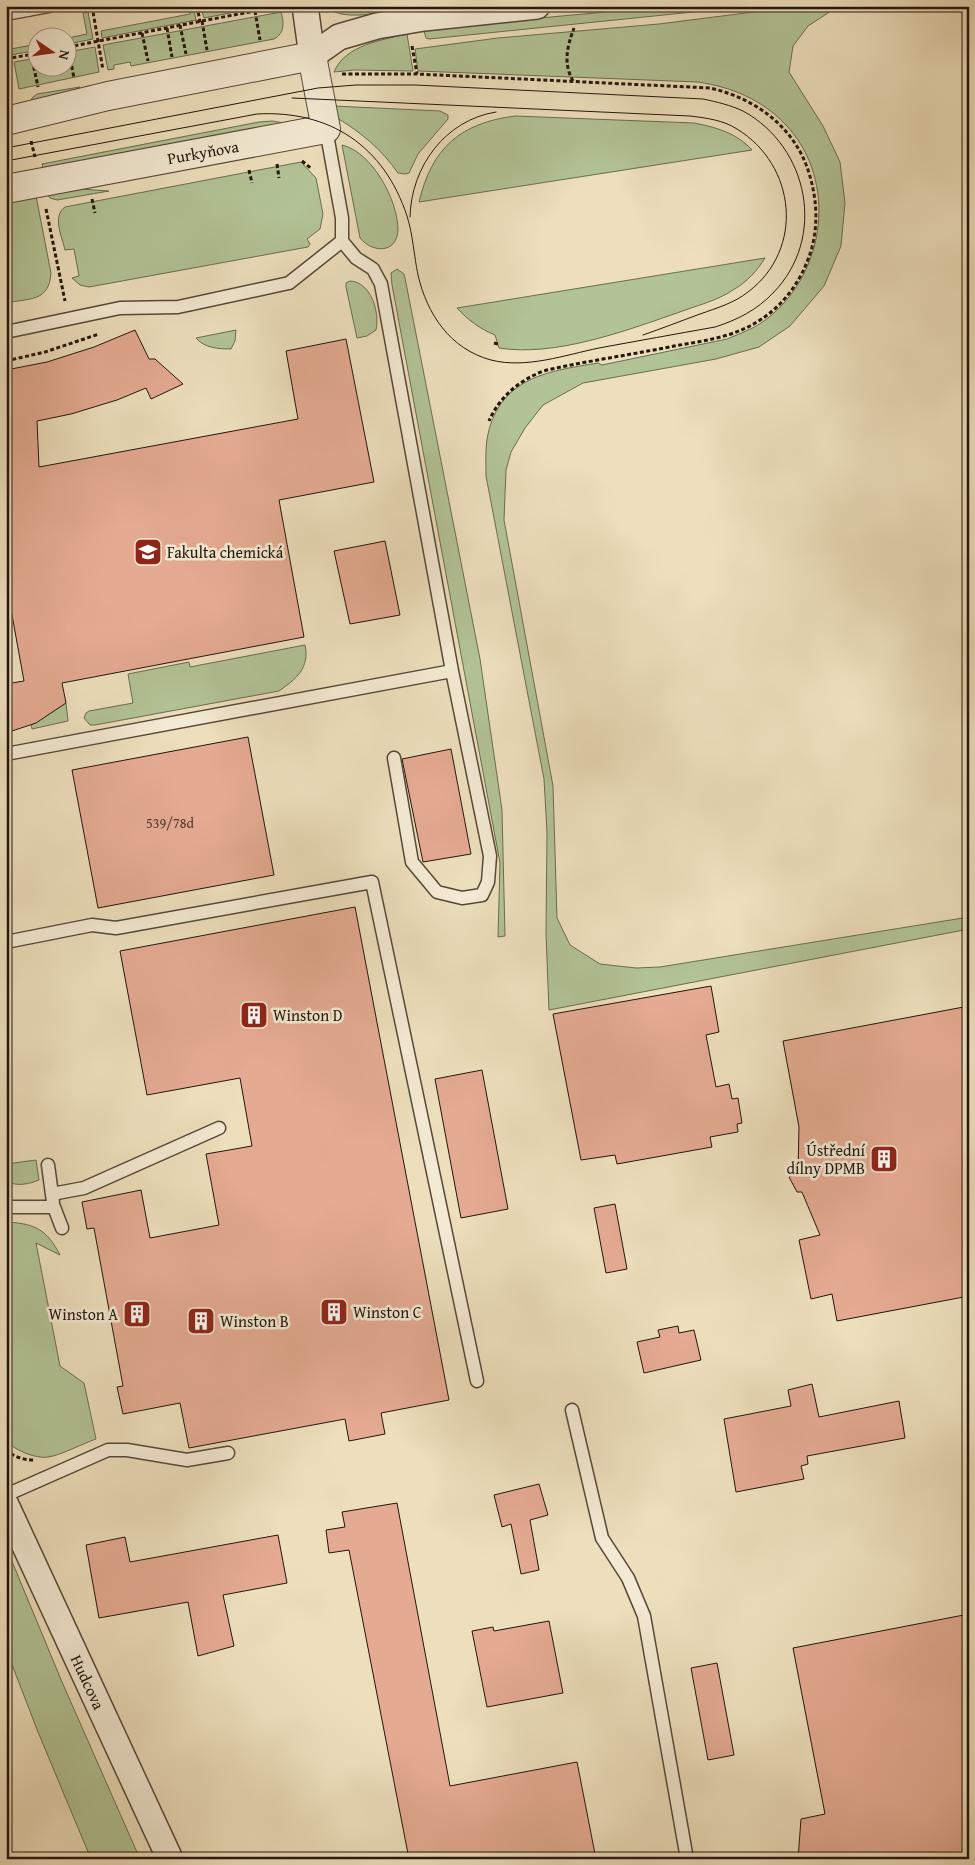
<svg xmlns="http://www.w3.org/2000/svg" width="975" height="1865" viewBox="0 0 975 1865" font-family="'Gentium Book Plus',serif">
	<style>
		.green { fill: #b2c395; stroke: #6a6c50 }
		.building { fill: #e4aa92; stroke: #23150c }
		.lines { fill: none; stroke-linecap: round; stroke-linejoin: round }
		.service-casing { stroke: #564838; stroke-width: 15 }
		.minor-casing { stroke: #564838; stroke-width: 28 }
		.tertiary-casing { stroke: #564838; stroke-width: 30 }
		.path { stroke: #23150c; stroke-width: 3; stroke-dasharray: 4 2.5; stroke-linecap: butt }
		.service { stroke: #f3ead3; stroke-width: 12 }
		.minor { stroke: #f3ead3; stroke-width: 25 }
		.tertiary { stroke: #f3ead3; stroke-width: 28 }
		.tram { stroke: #23150c; stroke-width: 1 }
		.labels { text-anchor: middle; stroke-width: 5; stroke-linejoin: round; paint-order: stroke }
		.number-label { font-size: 14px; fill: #533a2e }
		.street-label { font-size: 16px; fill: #23150c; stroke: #f3ead3 }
		.poi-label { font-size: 16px; fill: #23150c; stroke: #f3ead3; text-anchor: start }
	</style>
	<rect width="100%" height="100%" fill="#eddfbc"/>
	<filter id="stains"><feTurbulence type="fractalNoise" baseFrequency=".004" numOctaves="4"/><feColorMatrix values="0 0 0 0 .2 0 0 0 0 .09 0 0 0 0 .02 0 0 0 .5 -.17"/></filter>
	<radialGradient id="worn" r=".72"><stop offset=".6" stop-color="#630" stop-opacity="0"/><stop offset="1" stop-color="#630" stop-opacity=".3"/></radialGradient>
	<!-- green -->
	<path class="green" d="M189,6H193L196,20L102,38L101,31L190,14Z
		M226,6H266L204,18L202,11Z
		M362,6H402C385,13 352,19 335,12Z
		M673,6H752L429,39L426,38L424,31L484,23Z
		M801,6H856L831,11L808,26L793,46L789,72L823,126L840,162L845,203L841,246L824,286L790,326L759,347L716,359L583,383L543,405L525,428L511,452L506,470L504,520L553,786L557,918L570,945L600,964L636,968L660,967L969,917V929L549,1010L546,934L547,832L544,779L486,476C486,462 485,447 488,434C501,377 549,371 598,363L602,365L727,339C739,334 753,329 764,321C826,276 839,180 785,124C761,99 731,87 698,82L418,71L415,49L498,38L659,24Z
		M88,12L93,39L68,44V38L87,34L83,13Z
		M281,12C284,22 285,33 274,39L131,66L130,62L114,65V69L108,70L103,45Z
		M407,34L413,71L354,70L334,72C345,45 382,40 407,34Z
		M37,44V50L6,56V50Z
		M95,47L99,72L19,89L14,62L37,58L38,68H68V52Z
		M80,87L63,97L30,104L32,98L37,94Z
		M334,106L440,111L448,115V119L418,154L409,173L405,174L398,173C381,149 362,133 337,118Z
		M515,116L694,123C715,127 737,133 752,150L419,202C432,147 461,123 515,116Z
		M272,121L290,124L44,170L42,164L259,122Z
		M342,145C372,152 398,200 398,230C397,254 372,253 360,238Z
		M301,162L316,178L323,214L320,229L307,239L310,244L308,247L89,287L80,285L72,278L79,276L74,249L65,250C62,237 52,216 65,207Z
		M65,188L109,191L57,200L50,198L48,195Z
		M35,191L51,273C49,302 30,298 6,303V197Z
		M765,258C757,271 747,282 733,290C717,301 695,306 677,313C625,331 555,357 499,348L495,335C480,329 468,320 457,308Z
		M397,269L404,274L405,278L480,659L502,810L505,936L498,937L500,863L392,285L391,273Z
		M350,281C371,282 380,312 376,330L367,336L357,338L346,287V283Z
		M236,330L235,341L231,349C219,349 204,348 196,338Z
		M305,645C310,668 296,679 279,691L95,725H90L84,718L86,713L89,711L133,703L128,674L189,662L190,667Z
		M66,703L68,721L32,729L31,725Z
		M36,1160L39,1180C29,1184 17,1187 6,1181V1164Z
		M8,1222C36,1224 47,1230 60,1255L36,1243L60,1366L84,1383L96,1439C84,1443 59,1456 48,1457C36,1459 12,1450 6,1439V1223Z
		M6,1547L62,1682L140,1859H91L38,1732L6,1649Z"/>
	<!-- building -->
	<path class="building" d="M135,330L149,359H155L183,384L151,399L146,388L117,400L71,414L37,421L39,467L298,419L286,351L346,339L374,482L279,500L304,637L62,683L66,703L36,723L6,733V684L24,681L6,582V370L47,362L94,347Z
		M385,541L400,615L350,624L334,551Z
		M248,737L274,875L98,908L72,770Z
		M451,749L471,854L423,862L402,759Z
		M355,907L449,1400L381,1413L385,1434L349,1441L345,1419L189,1448L180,1403L123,1414L117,1387L123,1386L94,1228L87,1229L82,1202L141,1190L150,1238L219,1225L206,1154L252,1146L240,1078L147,1095L120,951Z
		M711,986L719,1032L706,1035L716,1087L729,1084L732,1099L738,1098L742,1123L737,1124L738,1132L710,1137L712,1147L617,1164L615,1155L581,1160L553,1014Z
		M969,1006V1296L837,1321L832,1294L811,1299L799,1240L820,1235L802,1192H797L789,1177L798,1172L799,1127L783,1041Z
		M482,1070L508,1209L461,1218L435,1079Z
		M615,1204L627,1269L606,1273L594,1208Z
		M678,1326L679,1333L694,1330L701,1360L644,1373L637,1342L660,1337L658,1330Z
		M812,1384L819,1417L899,1401L905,1438L807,1456L808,1464L801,1466L804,1479L736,1492L724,1419L791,1406L788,1390Z
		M539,1484L548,1515L530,1520L539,1570L521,1574L511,1524L502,1527L494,1495Z
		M397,1503L450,1786L577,1762L596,1859H409L349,1550L329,1553L326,1530L345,1527L342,1512Z
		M278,1535L287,1583L223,1595L234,1646L198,1656L188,1602L99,1618L86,1545L125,1537L130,1562Z
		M969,1614V1859H798L801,1819L825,1814L793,1648Z
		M549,1621L563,1693L487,1707L472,1631L493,1627L494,1631Z
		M717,1663L734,1755L708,1760L691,1668Z"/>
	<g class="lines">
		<defs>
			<path id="service" d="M6,14L49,6
				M326,129L342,218V241L356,258L373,269L381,284L452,671L490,856L488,882L482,895L462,898L437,892L412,862L394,758
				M6,332L120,308L178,307L289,283L342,241
				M6,754L452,671
				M6,942L92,925L116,928L372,882L477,1381
				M48,1165L53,1202
				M52,1194L84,1188L219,1128
				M6,1207H54L62,1228
				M572,1410L602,1538L628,1578L644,1616L687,1859
				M6,1495L108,1450H127L187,1460L228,1453"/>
			<path id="minor" d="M305,6L312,56L339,37L377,26L424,18L537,6
				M6,1505L170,1859"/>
			<path id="tertiary" d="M6,121L108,96L312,56L326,129L6,189"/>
		</defs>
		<!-- service casing -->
		<use href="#service" class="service-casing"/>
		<!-- minor casing -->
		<use href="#minor" class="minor-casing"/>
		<!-- tertiary casing -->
		<use href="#tertiary" class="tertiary-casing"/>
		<!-- path -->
		<path class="path" d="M92,6L103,70
			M197,6L200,22
			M255,11L260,40
			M202,21L207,50
			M180,25L186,54
			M167,28L172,57
			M142,33L148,61
			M412,46L417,74
			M68,47L280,6
			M68,47L74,78
			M31,54L38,87
			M6,59L38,53
			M342,74H417L710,88C755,98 795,127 809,173C818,202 819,233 807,262C798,285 781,307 760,320C735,337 703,341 674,346C630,355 586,361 543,371C519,381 500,396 489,421
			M573,81C563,63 567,47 574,28
			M31,141L35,157
			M302,161L312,169
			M277,164L279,178
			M249,170L252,183
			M92,199L95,213
			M46,209L65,301
			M494,343L498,344
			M6,361L45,352L99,334
			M6,1449C13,1457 24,1460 34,1460"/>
		<!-- service -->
		<use href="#service" class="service"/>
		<!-- minor -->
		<use href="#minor" class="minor"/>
		<!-- tertiary -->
		<use href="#tertiary" class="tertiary"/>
		<!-- tram -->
		<path class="tram" d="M292,98L690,116C706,118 723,120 737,129C796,165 805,249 748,292C734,303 717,308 700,314C681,321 663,328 643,335
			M6,148L318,88L356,85H415L703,99C717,102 730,105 743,111C809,147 827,238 773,293C757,310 737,320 715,327C676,334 637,341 599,348C565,355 526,369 491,360C450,349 427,314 418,275C414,256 413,235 407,216C384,146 330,110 257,114L6,161
			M410,217C411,167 445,120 496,112"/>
	</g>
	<!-- icons -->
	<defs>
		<symbol id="university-square" viewBox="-11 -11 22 22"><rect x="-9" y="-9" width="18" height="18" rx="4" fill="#8f2418" stroke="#f3ead3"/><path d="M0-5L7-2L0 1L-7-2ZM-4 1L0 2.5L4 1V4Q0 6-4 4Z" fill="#fff"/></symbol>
		<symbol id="building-square" viewBox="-11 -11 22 22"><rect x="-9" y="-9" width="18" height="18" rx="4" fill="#8f2418" stroke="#f3ead3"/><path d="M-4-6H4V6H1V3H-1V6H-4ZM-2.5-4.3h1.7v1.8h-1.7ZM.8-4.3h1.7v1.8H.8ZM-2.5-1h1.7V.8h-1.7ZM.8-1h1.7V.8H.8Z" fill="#fff"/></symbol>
	</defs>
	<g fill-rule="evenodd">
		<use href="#university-square" x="132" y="536" width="32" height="32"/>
		<use href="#building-square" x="238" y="999" width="32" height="32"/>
		<use href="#building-square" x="868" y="1143" width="32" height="32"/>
		<use href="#building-square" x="318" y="1296" width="32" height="32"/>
		<use href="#building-square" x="121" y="1298" width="32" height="32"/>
		<use href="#building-square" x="185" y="1305" width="32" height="32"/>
	</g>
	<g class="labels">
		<!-- number labels -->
		<g class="number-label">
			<text x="170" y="828">539/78d</text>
		</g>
		<!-- street labels -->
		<g class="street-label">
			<text transform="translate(203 152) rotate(-10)" y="6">Purkyňova</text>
			<text transform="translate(88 1682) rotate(65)" y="6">Hudcova</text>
		</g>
		<!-- poi labels -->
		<g class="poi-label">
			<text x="167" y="558">Fakulta chemická</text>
			<text x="273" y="1021">Winston D</text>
			<text x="865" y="1156" text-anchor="end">Ústřední<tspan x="865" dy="18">dílny DPMB</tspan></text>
			<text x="353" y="1318">Winston C</text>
			<text x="118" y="1320" text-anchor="end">Winston A</text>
			<text x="220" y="1327">Winston B</text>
		</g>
	</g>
	<!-- margin -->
	<rect width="975" height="1865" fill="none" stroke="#eddfbc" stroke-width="25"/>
	<rect x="8" y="8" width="960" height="1850" fill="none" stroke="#23150c" stroke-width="2.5"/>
	<rect x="12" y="12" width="950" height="1840" fill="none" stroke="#23150c"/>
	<!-- north arrow -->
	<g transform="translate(52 52) rotate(103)"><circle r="24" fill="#f3ead3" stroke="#a09583"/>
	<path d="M0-4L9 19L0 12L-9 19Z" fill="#8f2418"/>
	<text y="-8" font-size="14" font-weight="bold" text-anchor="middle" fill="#23150c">N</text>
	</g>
	<rect width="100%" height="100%" filter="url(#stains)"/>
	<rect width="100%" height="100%" fill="url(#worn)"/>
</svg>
